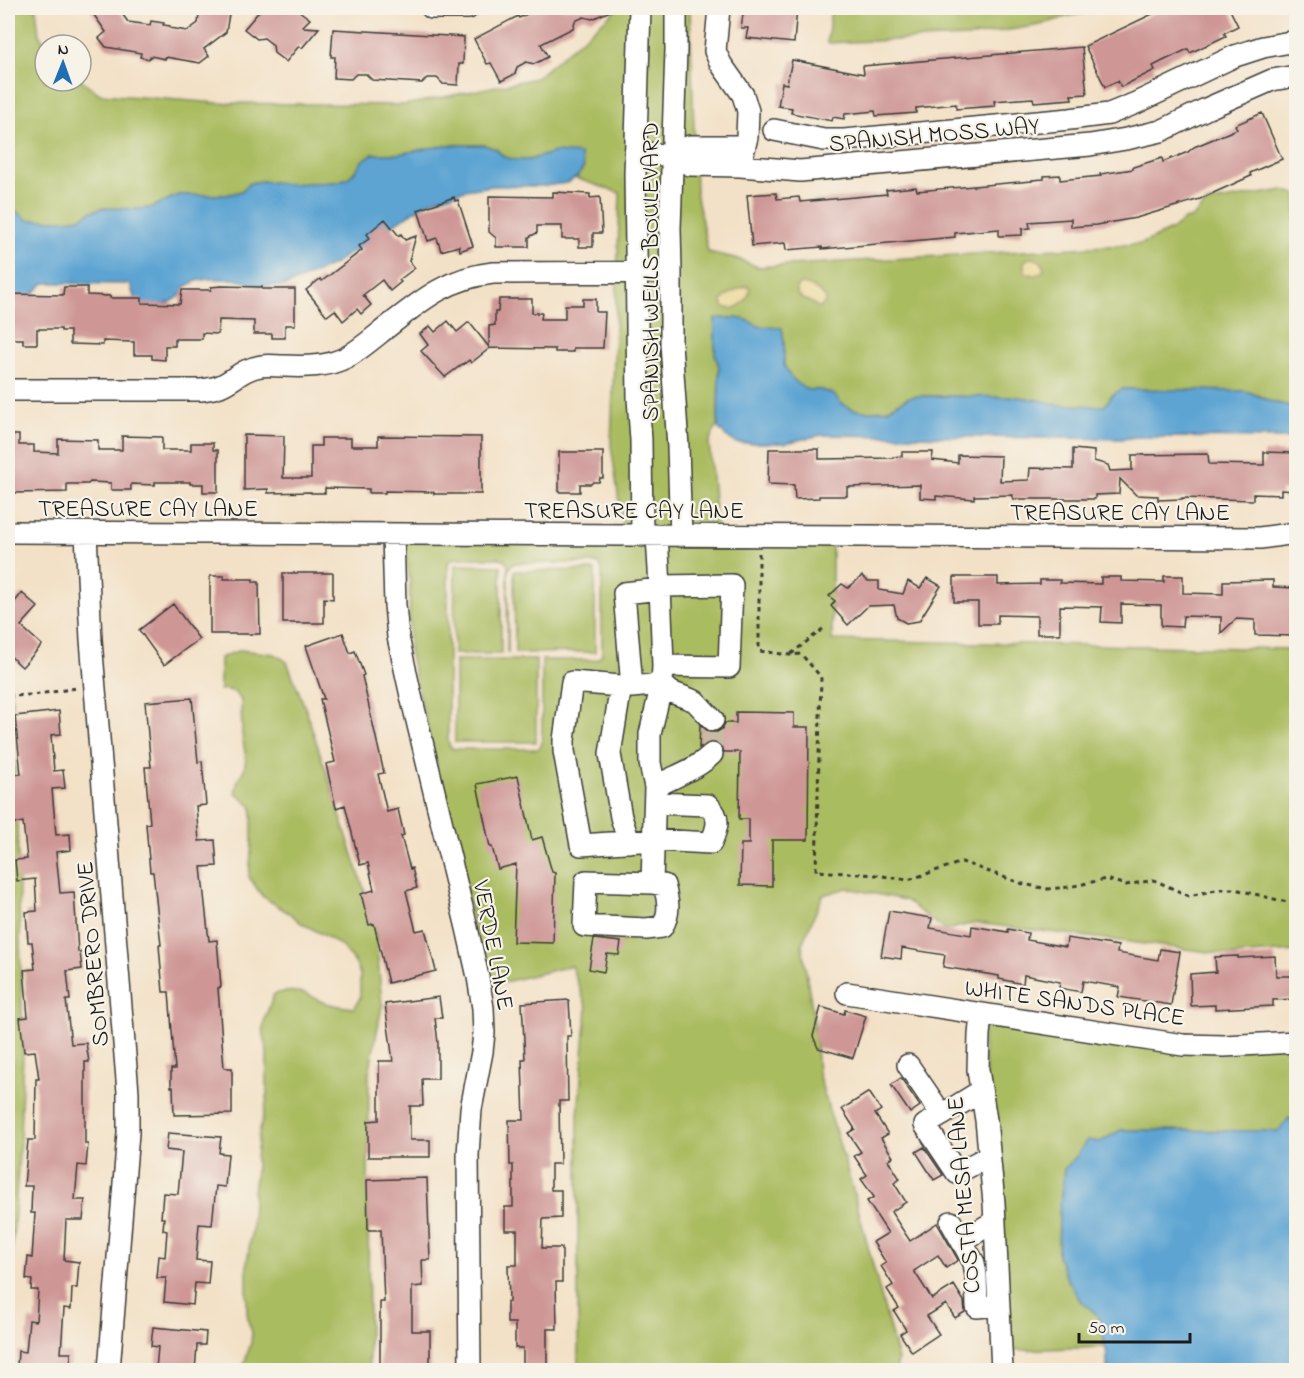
<svg xmlns="http://www.w3.org/2000/svg" width="1304" height="1378" viewBox="0 0 1304 1378" font-family="'Indie Flower',sans-serif">
	<style>
		.green { fill: #aabc60; stroke: #636c3e; stroke-width: 1.5; fill-rule: evenodd }
		.sand { fill: #eeda9e; stroke: #857b5d; stroke-width: 1.5 }
		.water { fill: #5da4d3; stroke: #3c6078; stroke-width: 1.5 }
		.building { fill: #ce9695 }
		.lines { fill: none; stroke-linecap: round; stroke-linejoin: round }
		.minor-tunnel { stroke: #c8baa5; stroke-width: 21; stroke-dasharray: 21 10; stroke-linecap: butt }
		.minor-casing { stroke: #3c3a36; stroke-width: 24 }
		.path { stroke: #3c3a36; stroke-width: 3; stroke-dasharray: 4.5 4.5; stroke-linecap: butt }
		.minor { stroke: #fff; stroke-width: 21 }
		.labels { text-anchor: middle; stroke-width: 4.5; stroke-linejoin: round; paint-order: stroke }
		.street-label { font-size: 24px; fill: #1c1c1c; stroke: #f7f3e8 }
	</style>
	<rect width="100%" height="100%" fill="#f7f3e8"/>
	<filter id="ink" filterUnits="userSpaceOnUse"><feTurbulence type="fractalNoise" baseFrequency=".0167" numOctaves="2"/><feDisplacementMap in="SourceGraphic" scale="12" xChannelSelector="R" yChannelSelector="G"/><feConvolveMatrix kernelMatrix="1 2 1 2 8 2 1 2 1" color-interpolation-filters="sRGB"/></filter>
	<filter id="wash" filterUnits="userSpaceOnUse"><feTurbulence type="fractalNoise" baseFrequency=".008" numOctaves="4" result="noise"/><feDisplacementMap in="SourceGraphic" scale="24" xChannelSelector="R" yChannelSelector="G"/><feGaussianBlur stdDeviation="1.35" result="paint"/><feColorMatrix in="noise" values="0 0 0 0 0 0 0 0 0 0 0 0 0 0 0 0 0 1.4 0 .05"/><feComposite in="paint" operator="in"/></filter>
	<g filter="url(#wash)">
		<rect width="100%" height="100%" fill="#f3e1c7"/>
		<!-- green -->
		<path class="green" d="M8,8H36L39,35L47,45H45V81L81,80L100,94L218,103L405,105L536,78L617,9V8H690L696,192L708,252L735,258L758,267L1141,244L1171,230L1184,220L1192,218L1207,203L1283,190L1296,194V407C1287,405 1277,404 1267,400C1259,396 1254,393 1245,391L1122,389L1111,396L1105,406L1056,405L1044,401L1019,397L921,396L909,397L888,409L876,411H864L851,409L841,403L833,394L821,390H808L798,384L790,376L784,365V341L782,329L758,326L747,320L736,318L715,319V354L719,367L718,423L709,443L717,533L832,535V640L1296,649V951L1233,955L976,923L945,930L905,900L847,888L823,895L802,944L814,1022L818,1073L853,1190L898,1360L896,1370H578V1115L587,1008L571,966L488,986L409,651L410,584L405,539L624,536L611,445L620,193L575,178L577,177L555,152L529,160H516L504,157L496,149L484,145H447L398,154H373L363,160L356,170L348,178L336,182L287,184L262,181L250,183L242,191L227,195H178L153,207L141,209L102,208L90,212L80,218L67,220H28L8,205ZM501,558L505,560L508,566L507,653H508V571L511,565L515,563H595L599,564L602,570V654L599,658L595,660H542V742L541,746L538,749H455L450,747L448,741V565L449,561L455,558Z
			M831,8H1117L1069,16L1040,25L967,37L827,43Z
			M455,565L501,566V654H454Z
			M595,570V652L515,653L514,571Z
			M240,650L275,654L287,662L306,710L375,923L382,1006L369,1073L368,1183L369,1370H242L251,1343L252,1332L248,1321L247,1310V1263L252,1228L253,1193L256,1170V1158L259,1134L267,1099V1053L263,1029L265,1018L274,994C285,991 296,990 307,994C312,996 316,999 320,1001C331,1005 343,1007 354,1008L360,998V975L356,964L342,947L331,939L301,923L292,915L262,896L249,877L252,842V807L235,792L238,780L244,770L246,758L242,735L241,700L233,691L222,689L220,691V658Z
			M455,660H536V742H455Z
			M8,684L11,687L17,821L23,1053L20,1139L8,1307Z
			M1006,1024L1131,1039L1296,1041V1122L1289,1118L1279,1131L1121,1130L1100,1142L1087,1140L1076,1157L1064,1169L1059,1213L1058,1256L1081,1302L1091,1309L1099,1317L1106,1347L1014,1350L1009,1341L982,1028Z"/>
		<!-- sand -->
		<path class="sand" d="M1032,258C1039,260 1043,261 1044,268C1041,276 1033,276 1026,273L1024,269V262L1027,259Z
			M800,284C811,284 818,291 826,298L824,304L821,307H817C811,299 801,302 797,292V287Z
			M747,286L750,289C748,301 735,314 723,306L722,301C728,293 737,289 747,286Z"/>
		<!-- water -->
		<path class="water" d="M447,145H484L496,149L504,157L516,160H529L555,152L580,154L584,167L577,177L567,183L543,186H493L465,190L428,202L385,230L376,238L345,256L335,264L286,286H261L234,279H208L196,281L185,287L179,297L169,303L156,305H144L134,297L130,284L44,283C32,295 26,303 8,303V205L28,220H67L80,218L90,212L102,208L141,209L153,207L178,195H227L241,191L250,183L262,181L287,184L336,182L348,178L356,170L363,160L373,154H398Z
			M723,318H736L747,320L758,326L782,328L784,341V365L790,376L798,384L808,390H821L833,394L841,403L851,409L864,411H876L888,409L909,397L921,396L1019,397L1044,401L1056,405L1105,406L1111,396L1122,389L1245,391C1254,393 1259,396 1267,400C1277,404 1287,405 1296,407V435L1291,438L1136,437L1123,439L822,435L785,443H736L726,436L718,428L719,367L715,354V319Z
			M1289,1118L1296,1122V1370H1107V1354L1099,1317L1091,1309L1081,1302L1065,1275L1058,1256L1059,1213L1064,1169L1076,1157L1087,1140L1100,1142L1121,1130L1278,1131Z"/>
		<g id="blocks">
			<!-- building -->
			<path class="building" d="M89,8H118L128,22L150,25L151,21L164,23L163,25L170,26V28L187,31L198,23L200,8H230L226,32L204,49L209,56L200,63L165,57V59L151,56L148,59L140,57L141,53L106,47L99,38L106,32Z
				M262,8H295L310,19L302,27L319,28L302,48L299,46L286,62L274,53L273,45L264,38L257,39L244,29Z
				M539,8H617L592,19L584,17L575,21L573,28L541,44L548,57L534,64L526,62L517,67L515,74L501,81L491,63L487,64L474,39L518,16L519,18Z
				M744,8H797L794,43L746,38L748,28H741Z
				M1165,8H1229L1238,26L1224,33L1226,36L1190,53L1188,49L1165,60L1153,66L1155,70L1121,87L1118,81L1105,87L1085,46Z
				M333,29L464,37L463,64H459L458,85L443,84L437,78H427L422,83L372,80L366,74H356L351,79L334,78L335,57H331Z
				M1082,47L1087,94L1071,95L1072,99L1034,102L1033,98L994,101L995,106L956,109V104L916,108V113L876,116L875,111L845,114L844,119L833,117L832,121L791,113L792,108L778,106L782,83L787,84L792,60L864,74L863,66Z
				M1262,113L1282,159L1250,173L1251,176L1200,199L1136,218L1096,225L1071,227V219L1029,222L1030,228L1022,229V235L999,236V229L955,233V237L822,249V247L786,250L785,243L752,246L747,195L776,193L777,199L799,197L800,202L887,194L886,190L916,187L917,191L1032,181V180L1044,179V176L1060,175V180L1101,176L1100,174L1133,169V167L1162,158L1163,162L1188,152L1194,147L1237,129L1235,125Z
				M553,192L590,194V198L600,197L602,233H593V247H579V239H562V226H537V233L529,237V247H496V238L489,232V196L553,197Z
				M454,197L455,201L458,200L473,246L460,251L459,246L441,251L437,238L428,241L418,210Z
				M385,219L399,236L401,234L405,240L416,236L409,261L415,268L399,280L401,282L390,291L382,280L363,295L371,305L361,314L357,309L343,321L335,310L327,316L306,290L320,279L322,281L362,250L359,246L370,238L367,234Z
				M221,286L262,287V289H295V325H285V338H272V334H254V321L219,320L218,334L202,333V339H175V346H165V360L152,359V355H134V342L103,341V345L70,344V331H61V329H37V344H23V339H8V294L63,295L64,287H87V295L110,296V298H142V303L180,304L182,290H211V287Z
				M499,299H532V313H542L541,319H565V305H583V299H596V312H605L603,348H573V352H555V349L490,348L471,363L469,360L464,364V363L445,377L421,351L428,345L420,334L430,326L435,332L448,321L457,332L469,322L489,347V326L495,325V312H498Z
				M8,435H19V445H34V452L58,453V439L98,440V450H122V436L162,437V450H191V443H213V450H218V492H203V484H190V482H155V485L131,484V490H111V483L90,482L88,484H67V492L12,493V483H8Z
				M244,435L284,436L283,478H311V446H321V438H351V446H378V436L481,437V494H434V492L385,491V493H369V489L325,488V493H311V492L268,493V489L244,490Z
				M769,449H819V459L893,458V457L902,456V452H933L932,460L958,463V455L1001,456L1000,481L1029,480L1030,468L1073,469V449L1094,451V461L1108,465L1110,471L1132,470V455L1208,454L1209,464L1264,465V452L1296,453V491L1281,490V495L1253,494V500L1182,498V499L1158,500V496L1136,495L1120,479L1119,494L1095,495V499H1013V495L974,496V499L936,496V499L920,498V485L847,487V496H819V498L795,499L794,485L768,484Z
				M559,452H603V478H600L599,482H593L591,484H580V492H559Z
				M283,573H333V599L324,598V623H283Z
				M210,576H224V579H253V582H259L260,634H210Z
				M862,576L868,581H879V590L903,594L908,581L920,588L927,578L941,586L919,621L906,623L897,618L894,605L868,606L848,625L831,606L835,601L829,596L842,584L848,588Z
				M1164,576H1183V593L1223,594V581L1273,580V587L1296,588V636L1255,635V620L1236,619L1221,633V617L1183,616L1182,627L1161,626V605L1121,604V623L1101,622L1102,607L1060,606V634H1037V616L998,615V624H978V602H954V577H998V585L1040,584V580H1060V583L1101,584V577H1121V581L1164,582Z
				M22,593L38,607L21,626L42,645L22,667L8,654V610Z
				M173,604L199,639L164,665L139,630Z
				M343,633L350,653L355,651L364,675L362,676L384,773L378,774L387,812L398,809L404,835L401,836L410,869L412,868L417,888L406,891L416,931L425,929L436,971L388,983L374,924L369,925L361,894L374,890L368,863L360,865L345,805L336,808L326,764L335,762L320,699H324L306,646Z
				M192,698L198,762L202,761L206,805L196,806L199,841L215,840L217,866L201,867L209,941L217,940L221,987L218,988L224,1068H232V1114L174,1115L173,1087H171V1069H175L169,992H163L159,945H161L153,872H150L146,824L150,823L145,767H151L145,702Z
				M59,711L61,734L51,735L54,771L63,770L65,788L52,789L56,835L70,834L71,850L56,852L60,893L74,892L78,952H80L82,969L67,971L70,1000H66L71,1044L86,1043L89,1062H85V1144H88L86,1166L78,1165L75,1200H85L83,1220H66L64,1260L79,1262L77,1288H72L71,1309L64,1308L61,1353H71L70,1370L17,1366L18,1351L26,1352L29,1320L36,1321L38,1290H31L32,1280L26,1279L28,1257L32,1258L35,1213H31L32,1186H24L28,1140H35L36,1079H39L35,1051L24,1052L20,1018L28,1017L24,970L35,969L32,942H28L26,912L37,911L35,879L17,881L15,860L27,859L23,822L11,824L8,775L21,774L15,716Z
				M736,712L794,713V727H809L808,840H772V886L740,885L741,844H749V819H739L740,752H724L721,745L715,742H709L699,748L700,724L709,732H717L722,729L725,723H736Z
				M518,776L532,840L542,837L552,872L555,873L553,943L513,942L516,864L498,869L492,847H490L477,784Z
				M889,911L932,918L930,928L971,935L972,926L1008,932V929L1028,933L1027,940L1066,947L1067,938L1118,946L1117,953L1158,960L1160,949L1180,952L1171,1005L1118,997L1120,987L1083,981L1081,992L1059,988L1060,982L1024,975L1023,984L999,979V976L943,967L945,955L902,948L901,959L881,956Z
				M594,939L621,942L619,955L607,954L604,972L589,969Z
				M1238,956V958L1275,956L1276,976H1296V999L1273,1000V1006L1215,1009V1005L1191,1006L1190,974L1216,972L1215,957Z
				M439,997L442,1018H435L438,1043V1079H422L423,1106H410V1140H430V1157H368V1121L379,1120V1061H393L385,1004Z
				M569,1000L571,1036H567L568,1101H559L560,1164H551V1190H561V1218L543,1219L542,1248H562V1282H556L557,1329H547V1371H523V1348H515V1323H507V1302H509L508,1265H517V1230H505V1207H513V1165H510L509,1120H524L522,1059H525L522,1003Z
				M821,1007L844,1014L845,1010L866,1016L853,1058L818,1048L813,1036Z
				M901,1078L920,1106L910,1113L891,1085Z
				M869,1092L881,1110L875,1114L888,1134L881,1138L893,1157L888,1160L900,1179L894,1183L906,1202L891,1212L910,1241L937,1223L958,1260L946,1268L938,1255L914,1271L932,1299L954,1285L964,1301L965,1312L955,1318L946,1304L927,1316L939,1334L912,1352L900,1334L906,1330L894,1311L899,1308L887,1289L893,1285L881,1266L886,1263L873,1242L888,1233L867,1201L874,1197L861,1179L867,1175L854,1156L861,1152L848,1133L855,1129L842,1109Z
				M168,1133L221,1137L219,1153L228,1154L225,1187L216,1186L212,1225L199,1224L196,1260L210,1261L208,1284L195,1283L193,1305L164,1302L166,1278H157L159,1256L165,1257L167,1231L163,1230L164,1218H161L163,1193L178,1194L182,1152L166,1150Z
				M924,1147L943,1175L934,1180L916,1152Z
				M427,1178L430,1260H422L423,1286L412,1287V1331H430V1371H380V1302H384L381,1230H368L367,1180Z
				M153,1327L206,1332L205,1345H197L195,1371L156,1369L158,1347L151,1346Z"/>
		</g>
	</g>
	<g filter="url(#ink)">
		<use href="#blocks" fill-opacity="0" stroke="#3c3a36" stroke-width="1.5"/>
		<g class="lines">
			<!-- minor-tunnel -->
			<path class="minor-tunnel" d="M712,754L713,720"/>
			<defs>
				<path id="minor" d="M432,8H468
					M640,8L635,174L638,398L641,440L642,536
					M676,8V50L670,228L671,272V343L678,447L681,536
					M719,8L715,51L721,64L743,95L748,111L747,137L740,166
					M774,130L824,140H844L1070,119L1109,114L1136,103L1235,56L1263,47L1296,41
					M635,152L673,156L690,165L740,166L800,171L1090,145L1126,139L1161,131L1206,109L1272,80L1296,76
					M673,156L690,146H745
					M8,390H202C208,389 215,388 220,386C236,379 242,369 261,366C268,365 276,366 284,366C305,367 328,367 347,357C359,350 370,341 381,332C417,304 445,278 493,273L671,272
					M8,532L1260,538L1296,533
					M86,533L91,640L128,1092V1133L109,1370
					M393,535L395,605L398,637L411,696L467,928L478,977L483,1008L484,1033L482,1052L471,1109L468,1155L470,1370
					M657,536L660,586L732,585L729,667L663,666L662,684L671,692L695,701L713,720
					M660,586L663,666
					M621,686L610,754L621,817L629,842
					M632,687L662,684L650,734V763L655,787
					M655,803L708,805C722,818 717,828 711,843L654,840L581,845L564,751V740L572,682L632,687L624,593L660,589
					M652,883L586,881L584,926L646,929L662,927C671,913 668,900 664,885L652,883L655,787C674,776 696,770 712,754
					M847,993L1183,1045L1224,1046L1296,1042
					M981,1015L979,1035L978,1070L986,1120L994,1203L1002,1370
					M908,1065L942,1115L925,1125L957,1173L989,1156
					M942,1115L981,1091
					M951,1222L974,1263L976,1276L977,1307L998,1305
					M962,1241L995,1221"/>
			</defs>
			<!-- minor casing -->
			<use href="#minor" class="minor-casing"/>
			<!-- path -->
			<path class="path" d="M759,553V651L790,655L801,654L821,677L816,871L876,875L908,880L962,862L1023,884L1048,889L1069,887L1106,879L1126,885L1154,880L1189,896L1220,889H1235L1282,901L1296,903
				M791,654L824,628
				M8,696L33,695L77,688"/>
			<!-- minor -->
			<use href="#minor" class="minor"/>
		</g>
	</g>
	<g class="labels">
		<!-- street labels -->
		<g class="street-label">
			<text transform="translate(934 134) rotate(-5)" y="8">SPANISH MOSS WAY</text>
			<text transform="translate(650 272) rotate(-90)" y="8">SPANISH WELLS BOULEVARD</text>
			<text x="148" y="516">TREASURE CAY LANE</text>
			<text x="634" y="518">TREASURE CAY LANE</text>
			<text x="1120" y="520">TREASURE CAY LANE</text>
			<text transform="translate(494 945) rotate(79)" y="8">VERDE LANE</text>
			<text transform="translate(92 954) rotate(-95)" y="8">SOMBRERO DRIVE</text>
			<text transform="translate(1075 1002) rotate(8)" y="8">WHITE SANDS PLACE</text>
			<text transform="translate(963 1195) rotate(-95)" y="8">COSTA MESA LANE</text>
		</g>
	</g>
	<!-- margin -->
	<rect width="1304" height="1378" fill="none" stroke="#f7f3e8" stroke-width="30"/>
	<!-- north arrow -->
	<g transform="translate(63 63) rotate(1)"><circle r="28" fill="#f7f3e8" stroke="#9f9d96" stroke-width="1.5"/>
	<path d="M0-4.5L10 22L0 15L-10 22Z" fill="#1f6fb2"/>
	<text y="-9" font-size="16" font-weight="bold" text-anchor="middle" fill="#1c1c1c">N</text>
	</g>
	<!-- scale -->
	<path d="M1079 1333v9h111v-9" fill="none" stroke="#1c1c1c" stroke-width="3"/>
	<text x="1088" y="1333" font-size="18" fill="#1c1c1c" stroke="#f7f3e8" stroke-width="4.5" paint-order="stroke">50 m</text>
</svg>
